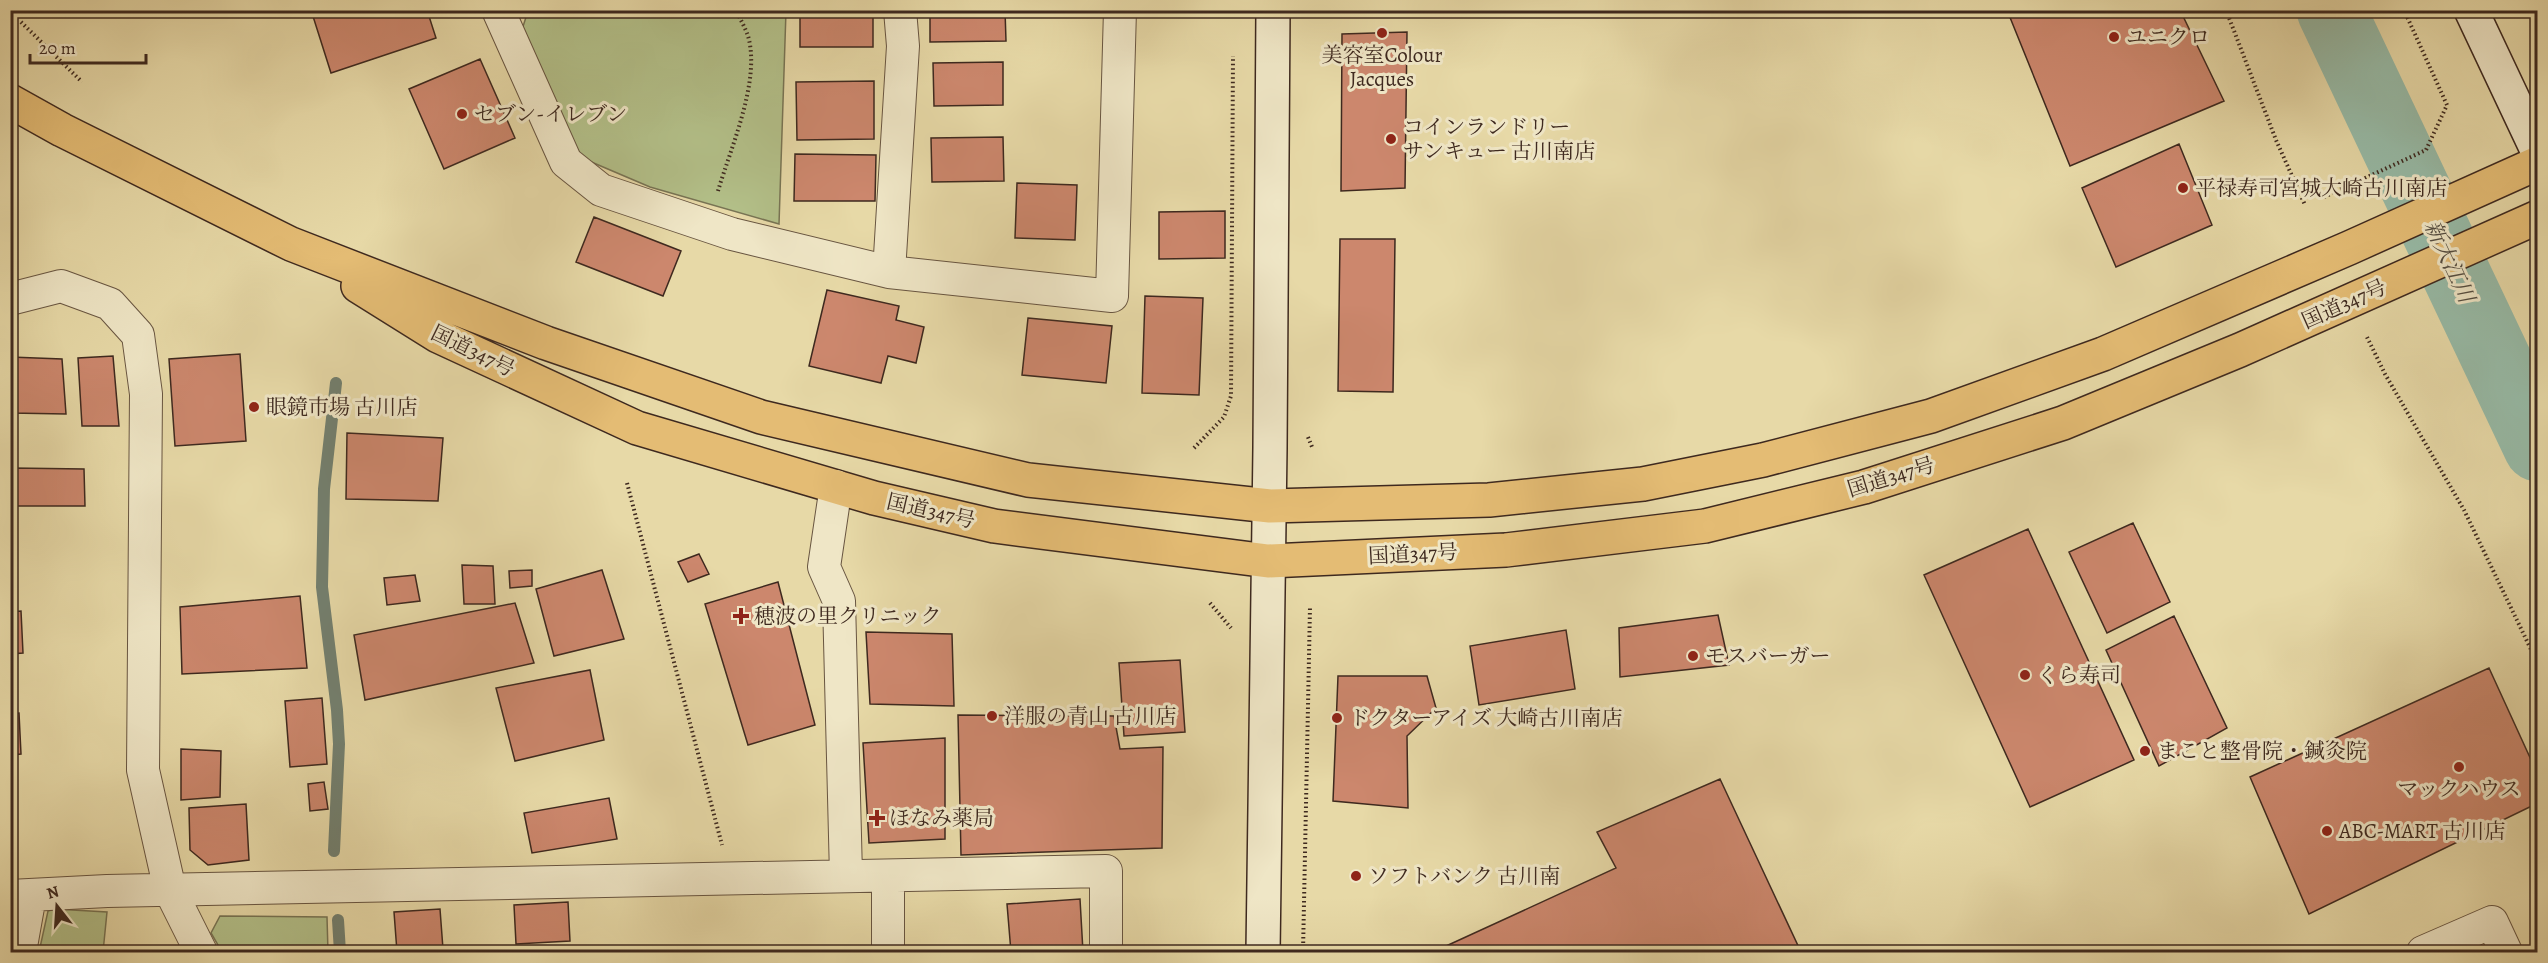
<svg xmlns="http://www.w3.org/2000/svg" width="2548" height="963" viewBox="0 0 2548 963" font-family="Alegreya,'Noto Serif JP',serif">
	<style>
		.green { fill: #b3c089; stroke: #787454; stroke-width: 1.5 }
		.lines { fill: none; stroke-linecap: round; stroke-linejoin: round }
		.stream { stroke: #738070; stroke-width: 12 }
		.river { stroke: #97baa6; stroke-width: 69 }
		.building { fill: #cc876d; stroke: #3e291f; stroke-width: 1.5 }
		.street-casing { stroke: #685541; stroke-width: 34 }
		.secondary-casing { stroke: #3e291f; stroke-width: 36 }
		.highway-casing { stroke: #3e291f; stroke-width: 36 }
		.path { stroke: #3e291f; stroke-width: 4; stroke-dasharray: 1.5 3; stroke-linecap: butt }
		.street { stroke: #efe6c6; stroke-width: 32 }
		.secondary { stroke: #efe6c6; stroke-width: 33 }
		.highway { stroke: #e4bc74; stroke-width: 33 }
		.poi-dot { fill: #8f2418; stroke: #efe6c6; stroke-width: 2 }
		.labels { text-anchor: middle; stroke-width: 6; stroke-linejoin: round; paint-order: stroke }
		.poi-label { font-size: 21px; fill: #3e291f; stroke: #efe6c6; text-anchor: start }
		.street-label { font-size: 21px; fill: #3e291f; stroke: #efe6c6 }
		.water-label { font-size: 22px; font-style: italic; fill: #544d41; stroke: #efe6c6 }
	</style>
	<rect width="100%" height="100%" fill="#e7d9a7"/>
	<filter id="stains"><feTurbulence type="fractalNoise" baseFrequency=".00333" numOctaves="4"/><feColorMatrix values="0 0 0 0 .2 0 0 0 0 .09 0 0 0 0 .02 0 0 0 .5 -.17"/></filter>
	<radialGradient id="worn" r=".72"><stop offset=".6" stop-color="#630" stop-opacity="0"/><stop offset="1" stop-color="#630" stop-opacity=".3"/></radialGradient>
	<!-- green -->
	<path class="green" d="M528,11H786L779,224L650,187L582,158L562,141L518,42Z
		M55,909L107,912L103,952H39L48,911Z
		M220,916L327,917L328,952H222L211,933Z"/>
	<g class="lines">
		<!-- stream -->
		<path class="stream" d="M334,851L339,744L337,710L322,587L324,489L336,383
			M338,920L340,952"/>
		<!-- river -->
		<path class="river" d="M2331,10L2538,447"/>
	</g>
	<!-- building -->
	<path class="building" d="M311,10H427L436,38L331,73Z
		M800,10H873V47H800Z
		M930,10H1005L1006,41L930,42Z
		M2007,10H2180L2224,101L2070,166Z
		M1407,32L1405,188L1341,191L1342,34Z
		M480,59L515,138L444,169L409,89Z
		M1003,62V105L934,106L933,63Z
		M874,81V139L797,140L796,82Z
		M1003,137L1004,181L932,182L931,138Z
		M2179,144L2212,225L2116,267L2082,188Z
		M795,154L876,155L875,201H794Z
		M1017,183L1077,185L1075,240L1015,238Z
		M1225,211V258L1159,259V212Z
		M594,217L681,251L663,296L576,262Z
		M1340,239H1395L1393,392L1338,391Z
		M827,290L899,306L896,320L924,327L916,363L888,356L881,383L809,366Z
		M1145,296L1203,298L1199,395L1142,393Z
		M1028,318L1112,326L1106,383L1022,375Z
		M240,354L246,441L175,446L169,359Z
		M113,356L119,426H82L78,358Z
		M10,357L62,359L66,414L10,413Z
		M347,433L443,438L438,501L346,499Z
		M12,468L84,469L85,506H13Z
		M2133,523L2170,602L2107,633L2069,552Z
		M2028,529L2134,760L2030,807L1924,575Z
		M699,554L709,574L688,582L678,562Z
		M462,565L493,566L495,604H464Z
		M532,570V586L510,588L509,571Z
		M602,570L624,639L554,656L536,589Z
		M415,575L420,601L387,605L384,578Z
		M778,582L815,725L748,745L705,604Z
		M300,596L307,668L182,674L180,607Z
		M515,603L534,663L365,700L354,635Z
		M21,611L23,653L10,654V612Z
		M1718,615L1729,665L1620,677L1619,628Z
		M2174,616L2227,728L2159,766L2106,650Z
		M1566,630L1575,689L1479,705L1470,646Z
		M866,632L952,634L954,706L870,704Z
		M1180,660L1185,732L1124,736L1119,663Z
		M2489,668L2538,775V803L2309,914L2250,777Z
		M590,670L604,740L515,761L496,688Z
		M1338,676H1427L1436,708L1407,736L1408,808L1333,801Z
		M322,698L327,764L290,767L285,701Z
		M19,713L21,754L10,755V714Z
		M958,715L1114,716L1120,749L1163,747L1162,848L961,855Z
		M945,738V839L869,843L863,743Z
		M181,749L221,751L220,797L181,800Z
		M1720,779L1801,952H1433L1616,868L1597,832Z
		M324,782L328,809L310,811L308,784Z
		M609,798L617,839L532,853L524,813Z
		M246,804L249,860L208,865L190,850L189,808Z
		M1080,899L1083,952H1011L1007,904Z
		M568,902L570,941L516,944L514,905Z
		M440,909L443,949L397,952L394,912Z"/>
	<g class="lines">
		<defs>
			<path id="street" d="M498,10L566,162L601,190L732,234L889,272L1112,296L1120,10
				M889,272L903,46L900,10
				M10,299L61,286L110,304L138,335L146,394L143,770L170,890L201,952
				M836,486L824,567L839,601L846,875
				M10,896L107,891L1106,871V952
				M20,952L30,896
				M888,952V877
				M2423,952L2492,922L2506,952"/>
			<path id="secondary" d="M2471,10L2538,152
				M1263,952L1270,448L1273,10"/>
			<path id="highway" d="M10,101L62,130L291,244L546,343L761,417L1028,480L1270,506L1489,500L1643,484L1763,460L1931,416L2103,354L2349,248L2538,163
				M358,286L438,336L637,428L874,498L994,526L1268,561L1506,550L1705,526L1864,487L2063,423L2240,350L2538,217"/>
		</defs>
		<!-- street casing -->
		<use href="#street" class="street-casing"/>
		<!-- secondary casing -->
		<use href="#secondary" class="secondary-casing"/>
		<!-- highway casing -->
		<use href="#highway" class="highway-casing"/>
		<!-- path -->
		<path class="path" d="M2226,10L2276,140L2305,205
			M21,22L82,82
			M718,191C731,147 761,80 748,36C745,27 740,19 736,10
			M2324,197L2426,150L2447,105L2404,10
			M2367,337L2385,374L2464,510L2538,664
			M1308,437L1312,447
			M1194,448L1224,417L1231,396L1233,56
			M627,483L722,845
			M1210,603L1231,628
			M1303,952L1310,607"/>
		<!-- street -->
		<use href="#street" class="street"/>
		<!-- secondary -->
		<use href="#secondary" class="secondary"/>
		<!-- highway -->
		<use href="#highway" class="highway"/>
	</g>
	<!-- markers -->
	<g class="poi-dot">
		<circle cx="1382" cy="33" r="6"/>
		<circle cx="2114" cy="37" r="6"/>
		<circle cx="462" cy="114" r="6"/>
		<circle cx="1391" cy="139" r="6"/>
		<circle cx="2183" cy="188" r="6"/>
		<circle cx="254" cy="407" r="6"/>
		<path d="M738 607h6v6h6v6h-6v6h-6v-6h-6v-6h6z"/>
		<circle cx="1693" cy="656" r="6"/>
		<circle cx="2025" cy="675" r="6"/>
		<circle cx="992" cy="716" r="6"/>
		<circle cx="1337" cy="718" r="6"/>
		<circle cx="2145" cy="751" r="6"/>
		<circle cx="2459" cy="767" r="6"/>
		<path d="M874 809h6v6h6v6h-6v6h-6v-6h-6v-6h6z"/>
		<circle cx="2327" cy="831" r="6"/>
		<circle cx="1356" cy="876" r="6"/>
	</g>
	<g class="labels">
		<!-- poi labels -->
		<g class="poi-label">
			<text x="2126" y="44">ユニクロ</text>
			<text x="1382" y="62" text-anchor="middle">美容室Colour<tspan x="1382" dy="24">Jacques</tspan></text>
			<text x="474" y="121">セブン-イレブン</text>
			<text x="1403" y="134">コインランドリー<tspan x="1403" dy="24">サンキュー 古川南店</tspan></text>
			<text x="2195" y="195">平禄寿司宮城大崎古川南店</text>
			<text x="266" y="414">眼鏡市場 古川店</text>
			<text x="754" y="623">穂波の里クリニック</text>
			<text x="1705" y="663">モスバーガー</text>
			<text x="2037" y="682">くら寿司</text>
			<text x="1004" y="723">洋服の青山 古川店</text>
			<text x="1349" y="725">ドクターアイズ 大崎古川南店</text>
			<text x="2157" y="758">まこと整骨院・鍼灸院</text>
			<text x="2459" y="796" text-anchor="middle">マックハウス</text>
			<text x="889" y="825">ほなみ薬局</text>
			<text x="2339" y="838">ABC-MART 古川店</text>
			<text x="1368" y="883">ソフトバンク 古川南</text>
		</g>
		<!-- street labels -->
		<g class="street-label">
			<text transform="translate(2344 304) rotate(-24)" y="7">国道347号</text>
			<text transform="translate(473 351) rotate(26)" y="7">国道347号</text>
			<text transform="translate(1891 477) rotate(-17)" y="7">国道347号</text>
			<text transform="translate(931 511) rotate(13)" y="7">国道347号</text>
			<text transform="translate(1413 554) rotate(-3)" y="7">国道347号</text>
		</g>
		<!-- water labels -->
		<g class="water-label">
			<text transform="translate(2450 261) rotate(65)" y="8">新大江川</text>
		</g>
	</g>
	<!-- margin -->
	<rect width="2548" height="963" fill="none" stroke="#e7d9a7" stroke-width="36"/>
	<rect x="12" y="12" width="2524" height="939" fill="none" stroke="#3e291f" stroke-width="3"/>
	<rect x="18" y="18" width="2512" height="927" fill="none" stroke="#3e291f" stroke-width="1.5"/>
	<!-- north arrow -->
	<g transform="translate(57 906) rotate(343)" stroke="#efe6c6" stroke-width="4.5" paint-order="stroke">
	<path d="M0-4.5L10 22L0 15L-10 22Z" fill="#3e291f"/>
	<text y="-9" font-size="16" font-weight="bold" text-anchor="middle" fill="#3e291f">N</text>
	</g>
	<!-- scale -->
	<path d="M30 54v9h116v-9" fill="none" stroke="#3e291f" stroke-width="3"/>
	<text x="39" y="54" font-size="18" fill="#3e291f" stroke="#efe6c6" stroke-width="4.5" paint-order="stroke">20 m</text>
	<rect width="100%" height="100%" filter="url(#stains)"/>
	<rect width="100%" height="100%" fill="url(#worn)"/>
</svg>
